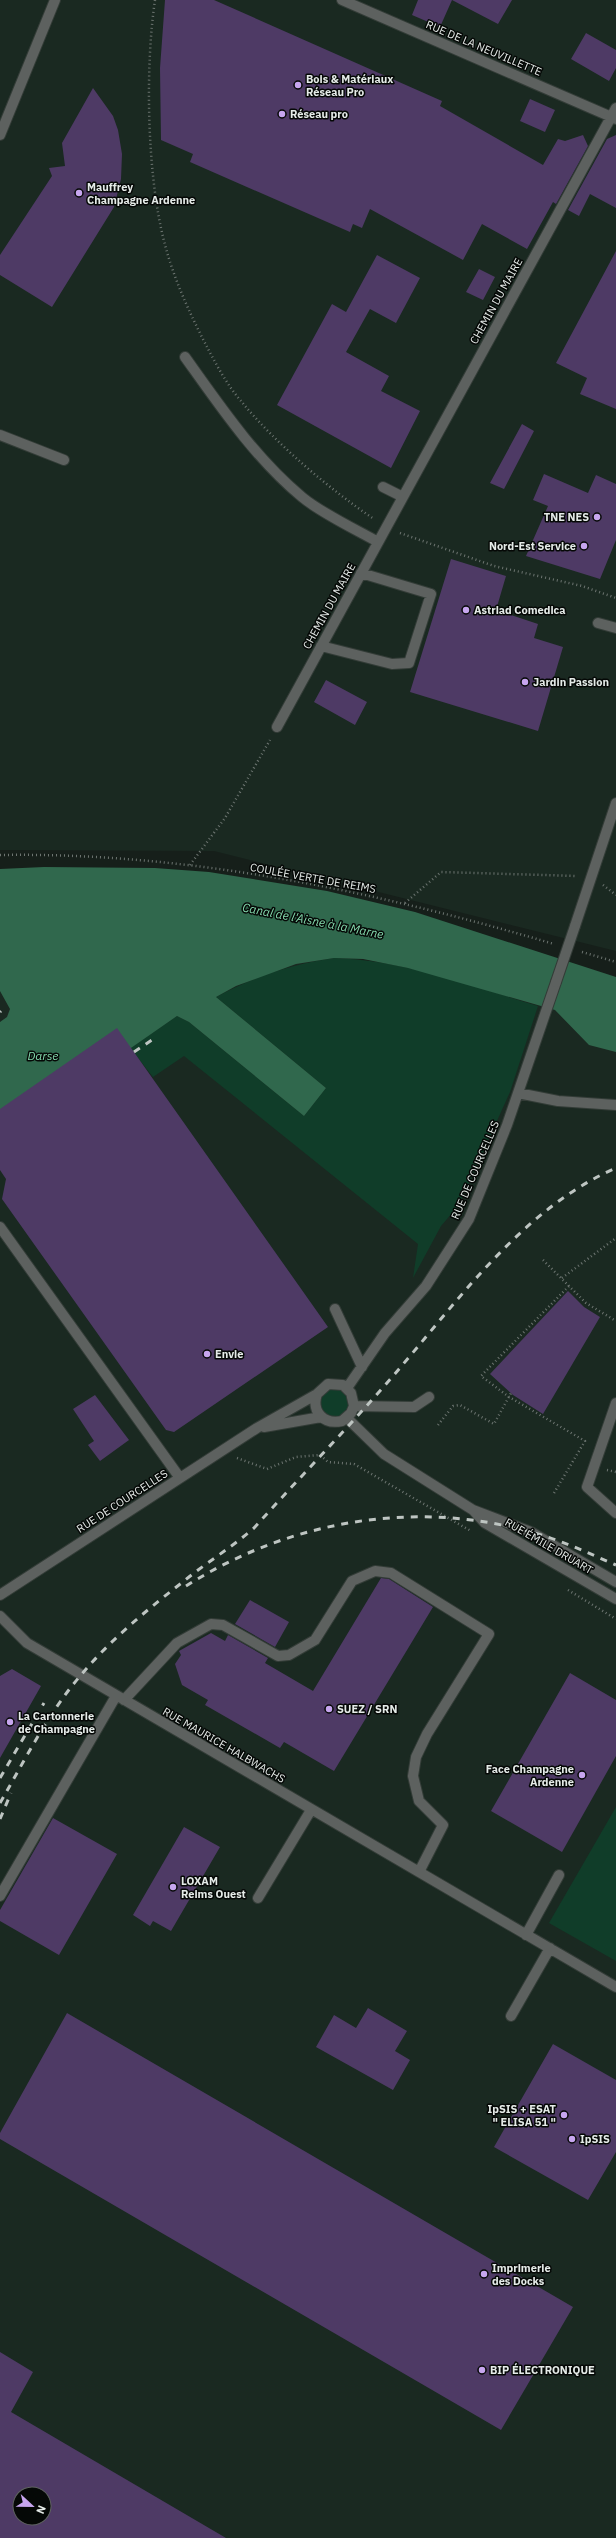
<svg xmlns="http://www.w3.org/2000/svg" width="616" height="2538" viewBox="0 0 616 2538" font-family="'IBM Plex Sans',sans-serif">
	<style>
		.built { fill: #1a2921; fill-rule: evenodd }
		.green { fill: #103d29 }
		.water { fill: #30684d }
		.building { fill: #4e3a65; fill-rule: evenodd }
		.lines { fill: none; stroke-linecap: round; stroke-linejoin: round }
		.minor-casing { stroke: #333c37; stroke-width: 12 }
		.path { stroke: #6d7571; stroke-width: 2.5; stroke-dasharray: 1 3; stroke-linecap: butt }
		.minor { stroke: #5d615f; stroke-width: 10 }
		.rail { stroke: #bec5c2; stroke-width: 3; stroke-dasharray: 7 7; stroke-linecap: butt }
		.minor-bridge-casing { stroke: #333c37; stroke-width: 12; stroke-linecap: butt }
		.minor-bridge { stroke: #5d615f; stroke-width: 10 }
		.poi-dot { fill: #c7a6ef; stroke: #050806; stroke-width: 1.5 }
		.labels { text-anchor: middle; stroke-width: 3; stroke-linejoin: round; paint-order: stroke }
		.street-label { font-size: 11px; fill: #e5ebe8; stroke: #050806 }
		.poi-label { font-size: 11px; font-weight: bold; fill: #e5ebe8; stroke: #050806; text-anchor: start }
		.water-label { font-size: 12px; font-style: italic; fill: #85daae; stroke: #050806 }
	</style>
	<rect width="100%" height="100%" fill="#161f1a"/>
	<!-- built -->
	<path class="built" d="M0,0H616V951L214,851L0,850Z
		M0,897L616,1004V2538H0ZM20,2494H44V2518H20Z"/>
	<!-- green -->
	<path class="green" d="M334,958C404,960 472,986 538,1006L510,1092L459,1205L441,1226L413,1278L418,1244L184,1056L153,1077L130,1048L177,1016L189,1022L304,1116L326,1088L216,997C255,976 290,965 334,958Z
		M320 1403a15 15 0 1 1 30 0a15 15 0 1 1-30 0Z
		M616,1807V1961L549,1923Z"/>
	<!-- water -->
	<path class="water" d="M44,867L155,868L209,872L327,891L415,912L616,977V1052L589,1045L555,1010L408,968L363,959L334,958L296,964L236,986L216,997L326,1088L304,1116L189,1022L177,1016L0,1139V1022L7,1017L10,1009L0,991V869Z"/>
	<!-- building -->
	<path class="building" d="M165,0H214L442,101L440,106L543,165L558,139L565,141L583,135L588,146L556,204L553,202L527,249L482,224L463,260L370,209L362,228L353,224L350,232L190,162L193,154L161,140L160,68Z
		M418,0H512L498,24L452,0L440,27L412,15Z
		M586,33L616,50V68L609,81L571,59Z
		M93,88L113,116L118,130L122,154L121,179L114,207L52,307L0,275V255L52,176L49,168L65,166L62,143Z
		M530,99L555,110L545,132L520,121Z
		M616,135V208L590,194L579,216L568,210L607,139Z
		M616,251V409L580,394L587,378L556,363Z
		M377,255L420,278L396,323L370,309L346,352L389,376L381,391L420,411L391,468L277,405L332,304L346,312Z
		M479,269L495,277L483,300L466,292Z
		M522,424L534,431L504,489L490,483Z
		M544,474L588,493L596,475L616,484V540L600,579L526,556L548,506L533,500Z
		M451,559L506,576L496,610L538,624L534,638L563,647L538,731L410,692Z
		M326,680L367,702L355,725L314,702Z
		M117,1028L328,1327L174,1432L166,1430L2,1199L6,1179L0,1170V1109Z
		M568,1291L584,1307L600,1317L543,1414L513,1395L490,1374Z
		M95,1395L129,1440L100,1461L88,1445L94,1441L73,1409Z
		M381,1578L389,1579L433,1607L334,1771L284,1742L280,1748L205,1705L208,1700L182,1685L175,1664L181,1655L179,1651L211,1633L225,1641L228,1635L268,1658L265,1663L313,1691Z
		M250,1600L289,1622L275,1647L235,1624Z
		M12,1669L41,1686L0,1758V1676Z
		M570,1673L616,1700V1756L562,1852L491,1811Z
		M53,1818L117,1854L59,1955L0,1921V1910Z
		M184,1827L220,1847L171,1931L153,1921L150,1926L133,1915Z
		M368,2008L407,2031L395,2051L410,2060L393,2090L316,2047L334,2015L356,2028Z
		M67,2013L573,2307L501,2430L0,2139V2133Z
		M553,2044L616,2080V2152L588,2200L494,2147Z
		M0,2352L33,2372L11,2412L226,2538H0ZM20,2494H44V2518H20Z"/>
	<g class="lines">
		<defs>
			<path id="minor" d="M342,0L616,119
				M0,135L55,0
				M185,357C220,406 255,458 302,497C321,513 355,529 378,542
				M0,435L64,460
				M383,487L403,497
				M598,623L616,628
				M321,646L392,664L409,663L431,594L361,573
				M277,727L616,108
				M575,926L616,803
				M518,1093L558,1101L616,1105
				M0,1227L180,1478
				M335,1309L362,1367
				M347,1388L385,1333L426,1286L469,1219L507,1125L556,982
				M616,1403L587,1487L616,1513
				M354,1406L414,1407L429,1397
				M347,1418L384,1454L473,1510L531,1532L616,1582
				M264,1427L321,1417
				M474,1511L485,1523L616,1599
				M0,1595L257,1428L317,1394L328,1384L343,1385L351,1393L354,1406L351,1413L342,1421C324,1425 311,1412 317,1394
				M0,1616L27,1643L616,1987
				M124,1700L177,1643L211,1624L223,1625L278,1656L289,1655L315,1640L352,1581L375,1571L391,1573L489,1634L427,1734L416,1757L413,1776L419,1801L443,1825L419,1872
				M0,1896L116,1696
				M258,1898L311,1810
				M526,1935L559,1875
				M511,2016L550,1948"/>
		</defs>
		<!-- minor casing -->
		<use href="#minor" class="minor-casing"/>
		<!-- path -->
		<path class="path" d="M155,0C145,68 147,174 164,241C173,277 189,312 206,345C216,364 227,385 241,401C275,443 329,489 374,519
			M400,533L494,566L582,586L616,598
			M0,855C187,852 375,891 554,944
			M190,865L225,818L270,740
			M603,885L616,895
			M405,903L441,872L577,876
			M582,952L616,962
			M543,1260L586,1303L616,1321
			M562,1278L616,1238
			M438,1425L453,1406L460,1405L494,1424L511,1393
			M237,1458L267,1469L296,1457L320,1455L328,1462L354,1464L471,1531
			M607,1470L616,1472
			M554,1493L585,1441L509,1397L481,1376L569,1286
			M568,1590L616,1619"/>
		<!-- minor -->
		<use href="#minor" class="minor"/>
		<!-- rail -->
		<path class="rail" d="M0,1012L1,1011
			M134,1052L155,1038
			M186,1586C289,1521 413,1499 531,1532C561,1540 588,1553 616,1565
			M0,1778L44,1703
			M0,1803C25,1760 48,1713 81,1675C110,1640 148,1609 184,1581C207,1562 231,1548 254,1528C300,1477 348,1428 393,1376C457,1302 523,1208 616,1168
			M0,1819L11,1793"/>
		<defs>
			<path id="minor-bridge" d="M556,982L575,926"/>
		</defs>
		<!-- minor-bridge casing -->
		<use href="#minor-bridge" class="minor-bridge-casing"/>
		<!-- minor-bridge -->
		<use href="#minor-bridge" class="minor-bridge"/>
	</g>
	<!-- markers -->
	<g class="poi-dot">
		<circle cx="298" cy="85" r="4"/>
		<circle cx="282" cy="114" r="4"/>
		<circle cx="79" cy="193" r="4"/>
		<circle cx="597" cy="517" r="4"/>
		<circle cx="584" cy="546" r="4"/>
		<circle cx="466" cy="610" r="4"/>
		<circle cx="525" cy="682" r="4"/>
		<circle cx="207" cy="1354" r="4"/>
		<circle cx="329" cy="1709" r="4"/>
		<circle cx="10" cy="1722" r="4"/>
		<circle cx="582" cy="1775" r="4"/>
		<circle cx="173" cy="1887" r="4"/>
		<circle cx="564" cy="2115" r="4"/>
		<circle cx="572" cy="2139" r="4"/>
		<circle cx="484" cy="2274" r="4"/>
		<circle cx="482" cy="2370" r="4"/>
	</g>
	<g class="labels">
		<!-- street labels -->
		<g class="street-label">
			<text transform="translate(484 48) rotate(23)" y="4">RUE DE LA NEUVILLETTE</text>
			<text transform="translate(496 301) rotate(-61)" y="4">CHEMIN DU MAIRE</text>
			<text transform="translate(329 606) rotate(-61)" y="4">CHEMIN DU MAIRE</text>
			<text transform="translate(313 878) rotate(10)" y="4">COULÉE VERTE DE REIMS</text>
			<text transform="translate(475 1170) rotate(-67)" y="4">RUE DE COURCELLES</text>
			<text transform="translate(122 1501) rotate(-33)" y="4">RUE DE COURCELLES</text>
			<text transform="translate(549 1546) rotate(30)" y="4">RUE ÉMILE DRUART</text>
			<text transform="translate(224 1745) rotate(30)" y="4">RUE MAURICE HALBWACHS</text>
		</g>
		<!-- poi labels -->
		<g class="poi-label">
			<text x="306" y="83">Bois &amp; Matériaux<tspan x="306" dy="13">Réseau Pro</tspan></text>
			<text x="290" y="118">Réseau pro</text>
			<text x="87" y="191">Mauffrey<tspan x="87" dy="13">Champagne Ardenne</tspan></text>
			<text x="589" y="521" text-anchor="end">TNE NES</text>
			<text x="576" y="550" text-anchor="end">Nord-Est Service</text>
			<text x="474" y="614">Astriad Comedica</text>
			<text x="533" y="686">Jardin Passion</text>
			<text x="215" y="1358">Envie</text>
			<text x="337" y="1713">SUEZ / SRN</text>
			<text x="18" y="1720">La Cartonnerie<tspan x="18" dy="13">de Champagne</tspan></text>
			<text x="574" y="1773" text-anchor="end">Face Champagne<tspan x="574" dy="13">Ardenne</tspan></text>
			<text x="181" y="1885">LOXAM<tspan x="181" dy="13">Reims Ouest</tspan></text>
			<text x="556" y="2113" text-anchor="end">IpSIS + ESAT<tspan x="556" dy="13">" ELISA 51 "</tspan></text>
			<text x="580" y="2143">IpSIS</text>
			<text x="492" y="2272">Imprimerie<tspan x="492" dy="13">des Docks</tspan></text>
			<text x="490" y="2374">BIP ÉLECTRONIQUE</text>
		</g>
		<!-- water labels -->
		<g class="water-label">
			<text transform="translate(313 921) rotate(11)" y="4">Canal de l'Aisne à la Marne</text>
			<text x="43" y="1060">Darse</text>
		</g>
	</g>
	<!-- north arrow -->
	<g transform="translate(32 2506) rotate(112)"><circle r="19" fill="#050806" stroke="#5f6360"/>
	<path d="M0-3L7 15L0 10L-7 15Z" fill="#c7a6ef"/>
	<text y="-6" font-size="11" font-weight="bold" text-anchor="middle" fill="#e5ebe8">N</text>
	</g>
</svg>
